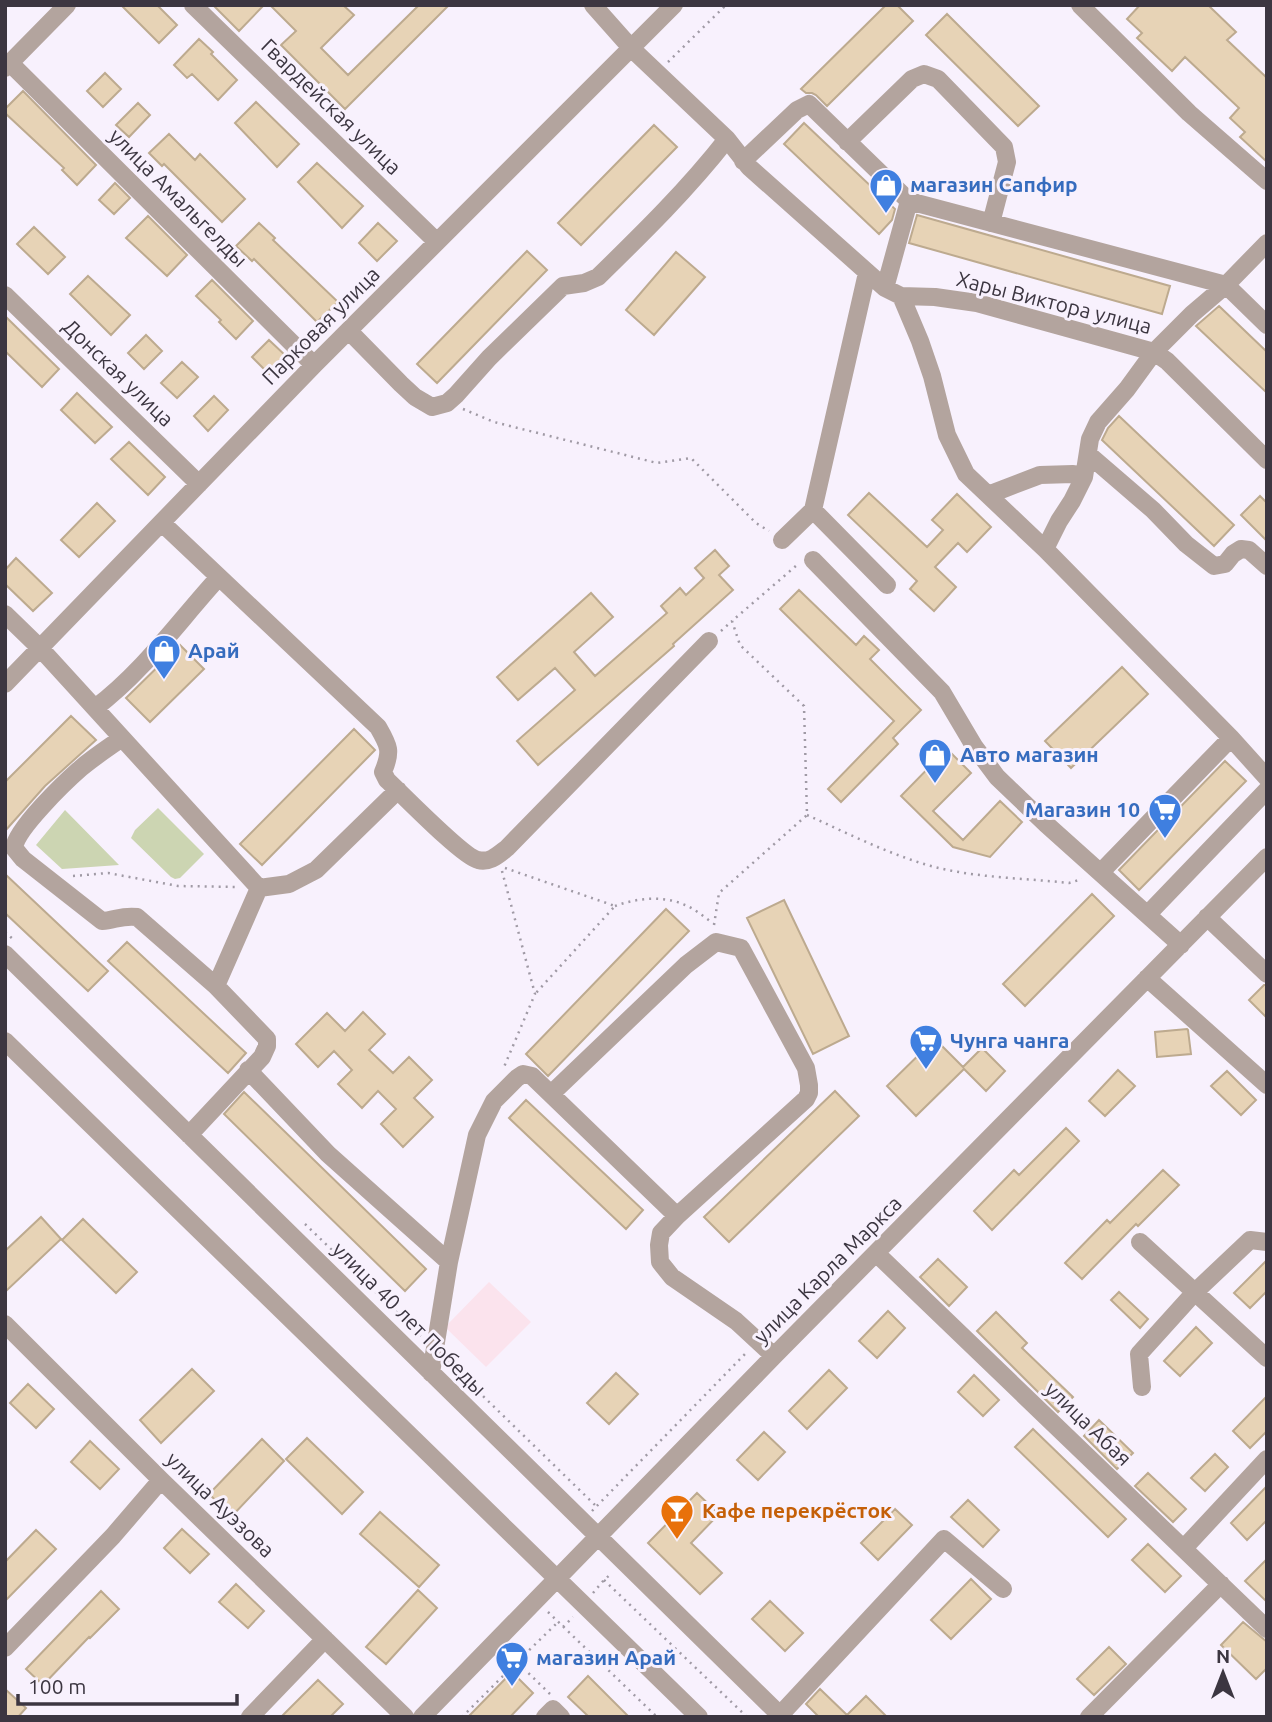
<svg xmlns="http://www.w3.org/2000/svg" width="1272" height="1722" viewBox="0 0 1272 1722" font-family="Ubuntu,sans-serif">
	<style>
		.medical { fill: #fbe3ed }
		.green { fill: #ccd5b2 }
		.building { fill: #e7d3b6; stroke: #bdaa8f; stroke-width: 2 }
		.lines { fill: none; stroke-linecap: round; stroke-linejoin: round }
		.path { stroke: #a09aa5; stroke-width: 2.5; stroke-dasharray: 2 5; stroke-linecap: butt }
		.minor { stroke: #b3a49e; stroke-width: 18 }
		.labels { text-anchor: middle; stroke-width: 6; stroke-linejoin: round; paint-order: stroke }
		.street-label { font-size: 21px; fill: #3c3641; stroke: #f8f1fd }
		.shop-label { font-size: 21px; font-weight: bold; fill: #366cbe; stroke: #f8f1fd; text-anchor: start }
		.food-label { font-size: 21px; font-weight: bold; fill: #c56008; stroke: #f8f1fd; text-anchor: start }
	</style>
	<rect width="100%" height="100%" fill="#f8f1fd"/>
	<!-- medical -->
	<path class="medical" d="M489,1282L531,1322L486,1367L445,1327Z"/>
	<!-- green -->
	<path class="green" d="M158,808L204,854L180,878L175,879L171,877L131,838L135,830Z
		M65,810L119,865L62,869L36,845Z"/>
	<!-- building -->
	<path class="building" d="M121,5H157L177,25L159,43Z
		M213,5H264L239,31Z
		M270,5H343L354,15L321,48L348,75L419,5H449L345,109L281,45L296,31Z
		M886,5H897L913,21L827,106L816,95L812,93H806L801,89Z
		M1140,5H1208L1236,32L1227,40L1267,78V162L1240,137L1245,132L1230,118L1239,108L1185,57L1172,71L1137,38L1142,33L1127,19Z
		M947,14L1039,106L1018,126L926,35Z
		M199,39L213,52L211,54L237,80L218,100L192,74L187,78L174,65Z
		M105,73L121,89L103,107L87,91Z
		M23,91L96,165L77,185L62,170L64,168L5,113V109Z
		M256,102L299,144L277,167L235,123Z
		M138,103L150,115L129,137L116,125Z
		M804,123L895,209L892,220L879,234L784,144Z
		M654,125L677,147L581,245L558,223Z
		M169,134L195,160L200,154L245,199L222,222L164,164L162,166L149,153Z
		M317,163L363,206L342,228L298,182Z
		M115,183L130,198L114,214L99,200Z
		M917,215L1170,286L1162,314L909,243Z
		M148,216L187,255L167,276L126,238Z
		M259,223L275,238L273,240L338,302L317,322L254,259L252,261L236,246Z
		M378,223L397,241L377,261L359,243Z
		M34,227L65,257L48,274L17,244Z
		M527,251L547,270L437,383L417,364Z
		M676,252L705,277L654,335L626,310Z
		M88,276L130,315L111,335L70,294Z
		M212,280L253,321L236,339L219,322L221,320L196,296Z
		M1219,306L1267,352V393L1196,326Z
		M5,316L59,369L42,387L5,351Z
		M146,335L162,351L144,369L128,353Z
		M269,340L286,356L269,374L252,357Z
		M182,362L198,377L177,398L161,383Z
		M77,393L112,427L95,443L61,410Z
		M214,396L228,410L208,431L194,416Z
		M1119,416L1234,525L1214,546L1102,440L1108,428Z
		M129,442L165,477L148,495L111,459Z
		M869,493L927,547L943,530L932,520L957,494L991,527L967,552L958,543L935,567L956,587L934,611L910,589L917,581L848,515Z
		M1260,496L1267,503V541L1241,515Z
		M97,503L115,521L79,557L61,540Z
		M715,550L729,566L719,575L733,590L673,644L674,646L538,765L517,741L575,690L555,668L518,700L497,677L591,593L613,617L574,652L595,676L667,613L661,606L680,588L686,595L704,578L695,568Z
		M16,558L52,593L33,611L5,584V570Z
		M799,590L856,645L864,636L879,650L870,659L921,710L893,738L898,744L841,802L828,789L894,721L780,609Z
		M180,645L204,669L150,722L126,698Z
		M1122,667L1148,694L1071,768L1045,741Z
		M71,716L96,740L45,786L5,831V782Z
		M354,729L375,750L262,865L240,844Z
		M947,749L971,773L933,811L963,840L1000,801L1022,822L990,857L953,847L901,796Z
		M1225,761L1246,781L1139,890L1119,870Z
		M5,874L108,971L88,991L5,913Z
		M1092,894L1114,916L1025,1006L1003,984Z
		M784,900L849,1036L813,1054L747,918Z
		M666,909L689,931L548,1076L526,1054Z
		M127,942L246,1053L228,1073L108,961Z
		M1264,985H1267V1018L1249,1000Z
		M363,1012L385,1034L369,1050L393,1073L409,1057L432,1080L414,1098L433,1117L403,1147L381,1124L396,1109L378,1091L362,1108L338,1084L352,1070L334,1051L318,1067L296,1044L327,1013L345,1031Z
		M1187,1029L1188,1030L1191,1054L1157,1057L1155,1032Z
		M935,1039L963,1067L982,1048L1005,1071L986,1091L964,1069L916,1116L887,1086Z
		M1118,1070L1135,1086L1105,1116L1089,1101Z
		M1227,1071L1256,1100L1241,1115L1211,1086Z
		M835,1091L859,1116L729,1242L704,1217Z
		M244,1092L426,1269L405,1291L224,1114Z
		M526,1100L643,1210L626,1229L509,1118Z
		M1066,1128L1079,1141L992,1230L974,1211L1014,1170L1019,1175Z
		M1163,1170L1179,1185L1138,1226L1136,1224L1082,1279L1065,1263L1107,1220L1110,1223Z
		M41,1217L61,1239L5,1292V1251Z
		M83,1219L137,1272L116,1293L62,1240Z
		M938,1259L967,1287L949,1306L920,1277Z
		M1267,1260V1291L1250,1308L1234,1293Z
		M1119,1292L1148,1319L1140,1328L1111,1300Z
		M888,1311L905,1328L877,1358L859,1341Z
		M996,1312L1027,1343L1022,1348L1073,1397L1058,1412L977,1331Z
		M1196,1327L1212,1343L1180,1376L1164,1361Z
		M192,1369L214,1391L161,1443L140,1420Z
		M829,1370L847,1388L807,1429L789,1411Z
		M616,1373L638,1394L609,1424L587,1403Z
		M974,1375L999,1400L983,1416L958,1392Z
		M28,1384L54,1409L36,1428L10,1403Z
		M1267,1396V1431L1250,1448L1233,1431Z
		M1099,1420L1133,1453L1117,1469L1084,1436Z
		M1033,1429L1126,1519L1108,1537L1015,1447Z
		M764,1432L785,1452L758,1480L737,1460Z
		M307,1438L363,1492L342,1514L286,1459Z
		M262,1439L284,1461L232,1516L209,1494Z
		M90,1441L119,1469L100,1489L71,1462Z
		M1215,1454L1228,1467L1205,1491L1191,1478Z
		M1148,1473L1186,1509L1173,1522L1135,1486Z
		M1267,1486V1520L1247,1540L1231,1523Z
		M697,1493L719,1514L691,1543L722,1573L700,1594L648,1543Z
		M968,1500L999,1530L983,1547L951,1517Z
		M895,1509L912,1525L878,1560L861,1543Z
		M380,1512L439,1565L419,1587L360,1534Z
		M182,1529L209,1554L190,1573L164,1548Z
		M36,1530L56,1549L5,1601V1562Z
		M1148,1544L1181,1576L1165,1592L1132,1560Z
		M1267,1559V1602L1245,1581Z
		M971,1579L991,1599L951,1639L931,1620Z
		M236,1584L264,1611L248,1628L219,1602Z
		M418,1590L437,1608L386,1664L366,1647Z
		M101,1591L119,1609L90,1638L89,1637L43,1685L26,1669Z
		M770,1601L803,1633L785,1651L752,1619Z
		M1243,1622L1267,1642V1668L1256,1679L1221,1645Z
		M1109,1647L1126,1664L1094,1695L1077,1679Z
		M512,1672L533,1693L510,1717H468Z
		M588,1676L629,1717H589L568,1697Z
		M318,1680L343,1704L330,1717H281Z
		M5,1689L26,1708L18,1717H5Z
		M820,1689L847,1715L866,1696L887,1717H819L806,1704Z"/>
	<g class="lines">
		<!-- path -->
		<path class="path" d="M668,62L726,5
			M463,409L494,422L657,463L691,458L756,523L769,531
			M721,631L732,621
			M807,815C847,833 888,854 931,866C975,878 1024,878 1069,883L1082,879
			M505,868L615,906L535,994
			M502,871L535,994L504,1067
			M73,876L108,873L178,886L236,887
			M615,906C637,898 663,895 685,905C695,909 704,917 713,923
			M714,925L719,893L807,815L804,706L740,645L732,621L797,565
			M5,932L14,940
			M305,1224L421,1336
			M448,1362L596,1506
			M592,1511L746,1353
			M604,1580L746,1716
			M593,1593L604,1580L612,1573
			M548,1612L657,1717
			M563,1627L573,1617
			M550,1694L517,1662L557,1623
			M462,1717L517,1662"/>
		<!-- minor -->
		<path class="minor" d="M193,5L437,242
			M593,5L632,49L727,139L749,167L885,288L901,296L935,297L977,303L1154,352L1167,361L1267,460
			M1080,5L1189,113L1267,181
			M10,63L314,365
			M5,68L67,5
			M847,142L912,79L924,74L938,79L1004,147L1007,162L991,223
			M743,161L797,110L809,104L909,201L1226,285L1267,243
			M885,288L909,201
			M5,295L199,484
			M901,296L920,341L932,376L947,435L966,474L1045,549L1231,738L1267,778
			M349,331L401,384L415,397L432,407L447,403L456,395L489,358L563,286L584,283L598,277C643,233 688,189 727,139
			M1088,454L1153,510L1186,544L1214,566L1225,564L1233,554L1241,549L1249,550L1267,566
			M988,495L1040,475L1073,474L1084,477
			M813,510L887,585
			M162,523L378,727C389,746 392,751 383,772L387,780C402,794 463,857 478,860C490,863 498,855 507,848L709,641
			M782,540L813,510L867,273
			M1045,549L1059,521L1072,501L1084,477L1090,439L1098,422L1127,389L1154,352L1192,314L1226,285L1267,325
			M813,560L942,692L974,746L997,777L1046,824L1181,945
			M5,614L40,648L259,888L289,884L316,870L398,790
			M5,684L314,365L674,5
			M95,708C144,671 178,622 219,577
			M122,738C108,748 94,757 81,768C65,782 16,829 14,848L23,859L102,921C115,920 123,915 137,917L216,986
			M1101,872L1231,738
			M1148,914L1267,790
			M1207,917L1267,974
			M5,954L782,1717
			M1147,978L1267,1085
			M5,1041L699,1717
			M248,1070L328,1154L449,1262
			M551,1094L686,965L716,942L741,948L806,1068L809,1085V1093L806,1099L677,1216L661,1233L659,1245L660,1262L672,1277L736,1321L774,1356
			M189,1135L262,1057L267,1046V1039L216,986L259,888
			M1140,1242L1267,1358
			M877,1254L1267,1629
			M5,1324L161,1480L405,1717
			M431,1373L449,1262L477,1135L494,1101L517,1078L523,1074L532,1076L677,1216
			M1142,1387L1139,1354L1195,1292L1250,1240L1267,1242
			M1184,1548L1267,1459
			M5,1648L113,1536L161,1480
			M780,1715L944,1539L1003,1589
			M250,1717L325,1639
			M422,1717L774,1356L1267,857
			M545,1717L553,1709L561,1717
			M1089,1717L1221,1584"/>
	</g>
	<!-- icons -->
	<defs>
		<symbol id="shop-pin" viewBox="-11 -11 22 30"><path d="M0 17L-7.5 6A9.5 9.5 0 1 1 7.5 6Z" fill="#3f7fe0" stroke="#f8f1fd"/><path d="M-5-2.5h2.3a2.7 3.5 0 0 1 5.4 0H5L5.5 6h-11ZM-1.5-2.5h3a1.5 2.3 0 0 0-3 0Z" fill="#fff"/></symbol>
		<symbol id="supermarket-pin" viewBox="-11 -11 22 30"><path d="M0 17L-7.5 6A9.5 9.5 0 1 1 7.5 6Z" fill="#3f7fe0" stroke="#f8f1fd"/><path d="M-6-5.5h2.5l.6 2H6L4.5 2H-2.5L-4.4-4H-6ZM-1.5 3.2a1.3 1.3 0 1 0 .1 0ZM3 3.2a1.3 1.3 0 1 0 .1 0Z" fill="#fff"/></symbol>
		<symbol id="bar-pin" viewBox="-11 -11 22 30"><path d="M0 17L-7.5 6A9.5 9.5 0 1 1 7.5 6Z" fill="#e8710a" stroke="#f8f1fd"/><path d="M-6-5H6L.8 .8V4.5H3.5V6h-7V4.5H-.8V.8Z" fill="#fff"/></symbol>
	</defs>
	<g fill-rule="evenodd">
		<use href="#shop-pin" x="867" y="166" width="38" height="52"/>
		<use href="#shop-pin" x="145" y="632" width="38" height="52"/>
		<use href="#shop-pin" x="916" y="736" width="38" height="52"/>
		<use href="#supermarket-pin" x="1146" y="791" width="38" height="52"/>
		<use href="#supermarket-pin" x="907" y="1022" width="38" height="52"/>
		<use href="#bar-pin" x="658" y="1492" width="38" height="52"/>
		<use href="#supermarket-pin" x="493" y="1639" width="38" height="52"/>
	</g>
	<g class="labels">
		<!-- street labels -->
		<g class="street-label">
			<text transform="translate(331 107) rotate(44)" y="7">Гвардейская улица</text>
			<text transform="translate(178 198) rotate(45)" y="7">улица Амальгелды</text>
			<text transform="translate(1054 303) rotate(14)" y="7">Хары Виктора улица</text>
			<text transform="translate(321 326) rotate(-45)" y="7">Парковая улица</text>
			<text transform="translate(118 373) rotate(44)" y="7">Донская улица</text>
			<text transform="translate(828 1270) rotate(-45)" y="7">улица Карла Маркса</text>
			<text transform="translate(409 1319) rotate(45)" y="7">улица 40 лет Победы</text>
			<text transform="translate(1088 1424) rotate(44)" y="7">улица Абая</text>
			<text transform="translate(220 1505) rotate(44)" y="7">улица Ауэзова</text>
		</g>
		<!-- shop labels -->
		<g class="shop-label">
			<text x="910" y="192">магазин Сапфир</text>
			<text x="188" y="658">Арай</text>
			<text x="960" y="762">Авто магазин</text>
			<text x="1140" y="817" text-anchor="end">Магазин 10</text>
			<text x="950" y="1048">Чунга чанга</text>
			<text x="536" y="1665">магазин Арай</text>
		</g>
		<!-- food labels -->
		<g class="food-label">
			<text x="702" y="1518">Кафе перекрёсток</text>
		</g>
	</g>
	<!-- border -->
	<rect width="1272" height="1722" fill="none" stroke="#3c3641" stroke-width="14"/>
	<!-- north arrow -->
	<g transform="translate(1223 1673)" stroke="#f8f1fd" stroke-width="5" paint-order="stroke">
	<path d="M0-5L12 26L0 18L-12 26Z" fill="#3c3641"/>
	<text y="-10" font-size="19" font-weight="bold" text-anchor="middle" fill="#3c3641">N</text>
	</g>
	<!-- scale -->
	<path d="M18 1694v10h219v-10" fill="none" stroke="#3c3641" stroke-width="3.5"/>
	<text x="28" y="1694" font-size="21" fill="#3c3641" stroke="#f8f1fd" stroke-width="5" paint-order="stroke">100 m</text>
</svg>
